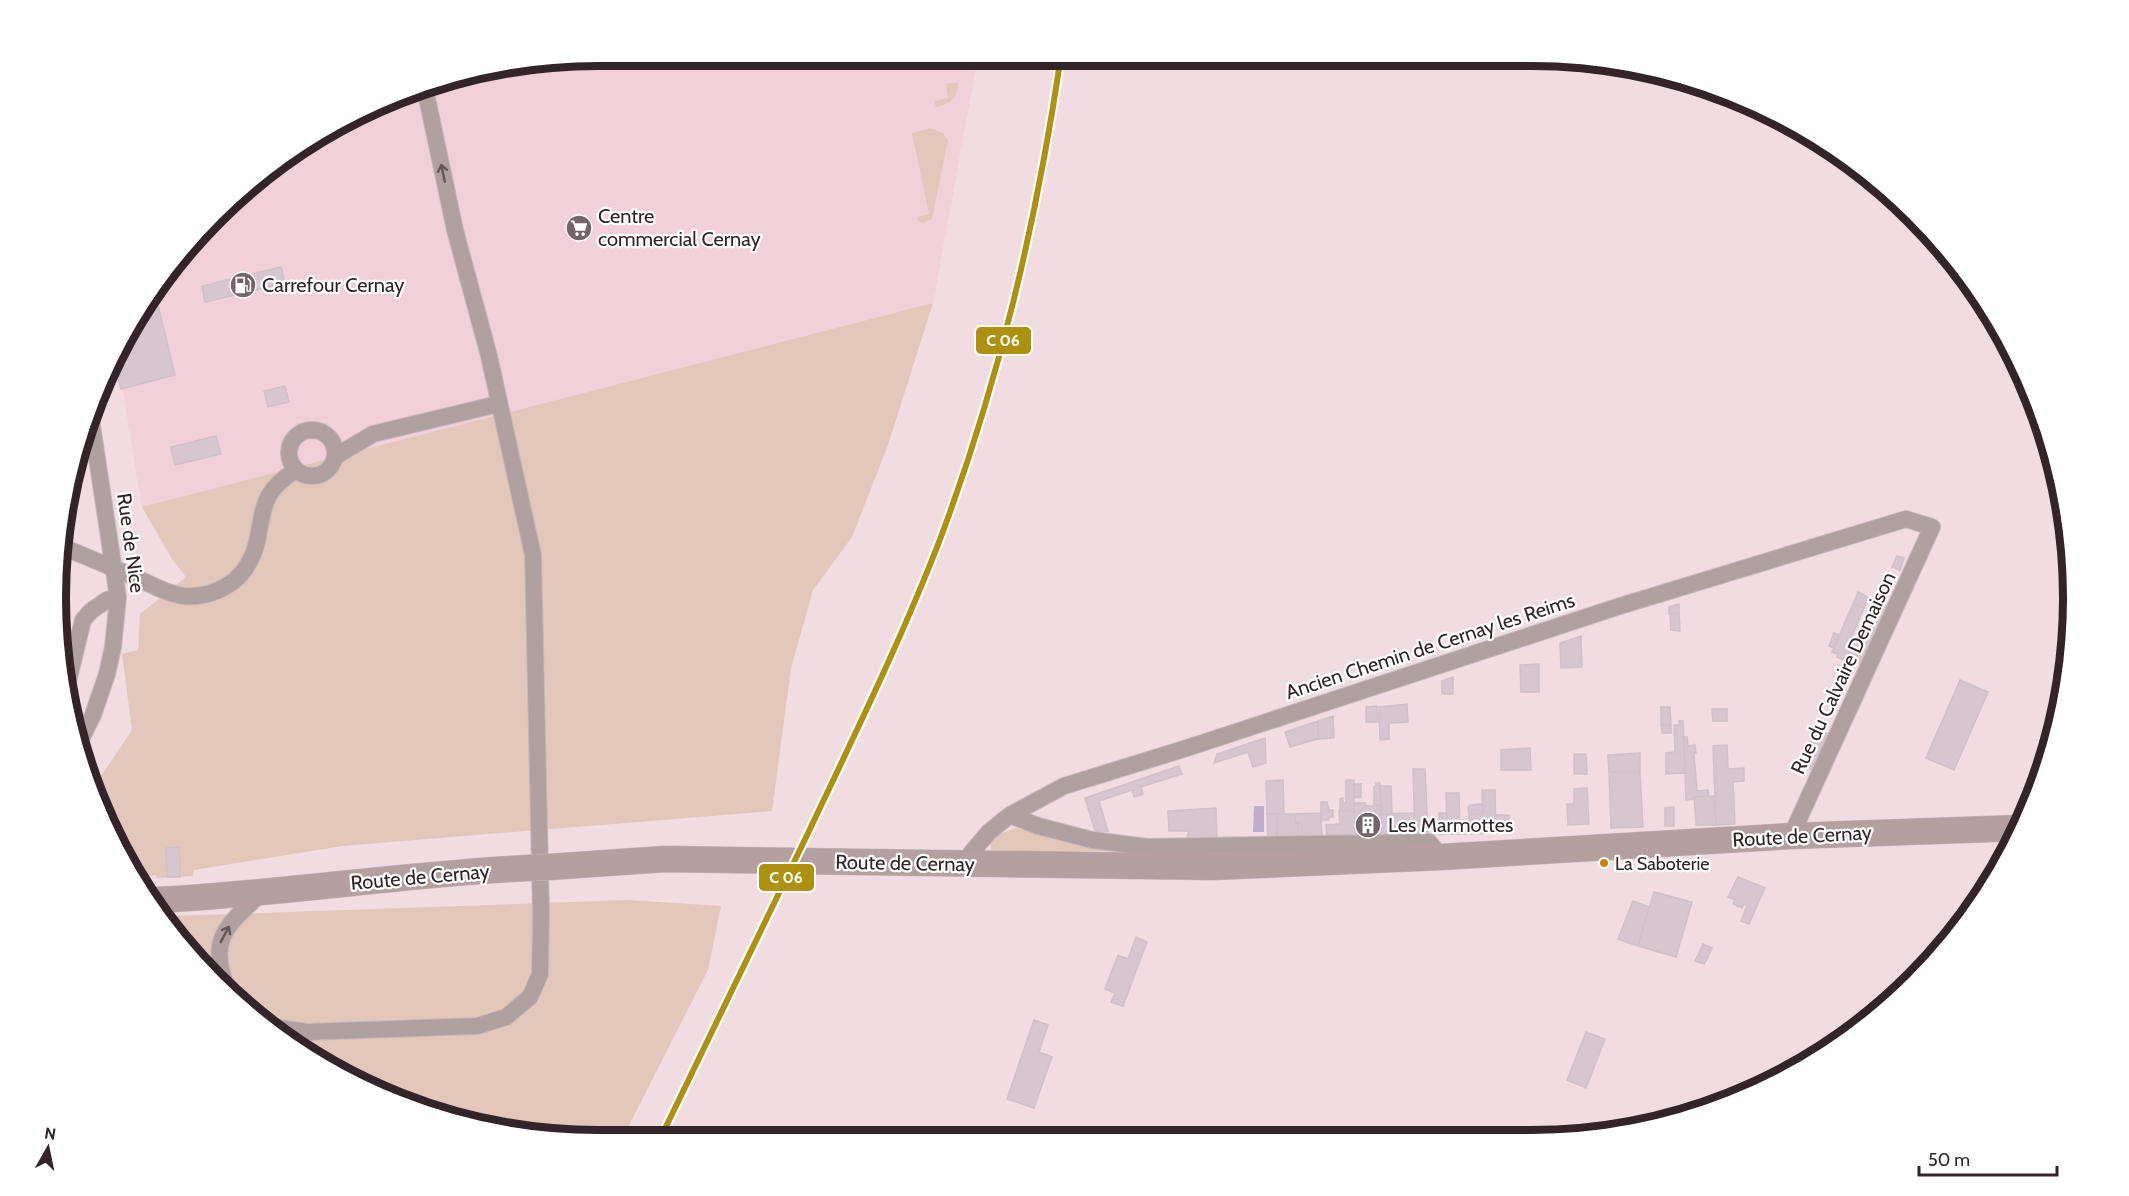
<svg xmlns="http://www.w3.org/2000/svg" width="2129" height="1196" viewBox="0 0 2129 1196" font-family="Cabin,sans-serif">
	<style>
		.built { fill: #f2d0d9 }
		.green { fill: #e2c7ba }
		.water { fill: #bfacd1 }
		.building { fill: #d7c6cf; stroke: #d0c1c8; stroke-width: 1.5 }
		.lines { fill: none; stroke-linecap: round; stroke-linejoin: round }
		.minor-casing { stroke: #c8b9bd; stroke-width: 18 }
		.primary-casing { stroke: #c8b9bd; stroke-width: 27 }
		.minor { stroke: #b0a09f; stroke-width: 16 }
		.primary { stroke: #b4a0a0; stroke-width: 26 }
		.primary-bridge-casing { stroke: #c8b9bd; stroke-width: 27; stroke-linecap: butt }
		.primary-bridge { stroke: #b4a0a0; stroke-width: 26 }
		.rail-1-casing { stroke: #fff; stroke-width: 10 }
		.rail-1 { stroke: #af9111; stroke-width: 6 }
		.oneway { stroke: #645658 }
		.bus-dot { fill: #c6860a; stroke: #fff; stroke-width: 2 }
		.labels { text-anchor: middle; stroke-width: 4.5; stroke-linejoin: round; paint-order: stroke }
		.bus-label { font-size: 18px; fill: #322428; stroke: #fff; text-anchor: start }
		.poi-label { font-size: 20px; fill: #322428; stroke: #fff; text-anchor: start }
		.street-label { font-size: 20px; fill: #322428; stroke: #fff }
		.rim { fill: none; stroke: #322428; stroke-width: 8 }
		.line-badge { stroke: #fff; stroke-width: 2 }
		.badge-label { font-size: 16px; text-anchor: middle; font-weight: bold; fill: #fff }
	</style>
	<rect width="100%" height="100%" fill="#f0dce1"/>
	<!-- built -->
	<path class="built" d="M598,56H978L933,303L142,507L118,360L147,296L268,167L424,84Z"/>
	<!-- green -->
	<path class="green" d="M958,82C958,98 951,104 936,107L934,101L948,98L946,84Z
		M930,128L943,133L948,140L932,219L923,223L918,221L917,217L929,214L912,133Z
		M933,303L888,445L852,537L813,590L791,668L772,811L342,846L194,870L193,876L157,878L156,875L141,877L97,805L93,788L132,730L122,654L138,650L140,614L186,577L172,559L142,507Z
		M1016,828L1028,830L1116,851L996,853L991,849L990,841L999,834Z
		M628,900L721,906L708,970L622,1139H563L457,1122L359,1081L356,1068H326L190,955L168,920L173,916Z"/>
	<!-- water -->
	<path class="water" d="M1254,806H1264V832H1253Z"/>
	<!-- building -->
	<path class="building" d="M281,267L285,283L205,302L202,286Z
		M154,289L175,375L121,389L115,366L147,296Z
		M285,386L289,402L268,407L264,391Z
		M216,436L221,454L175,465L171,447Z
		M1897,556L1904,558L1900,570L1892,567Z
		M1858,592L1868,597L1864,608L1853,604Z
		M1874,600L1887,606L1883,617L1870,612Z
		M1679,604V613L1669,614V607Z
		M1853,604L1864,608L1851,639L1856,641L1859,633L1863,635L1873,613L1883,617L1862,664L1853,661L1852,664L1837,657L1838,654L1832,652Z
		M1679,613L1680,631L1671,630L1670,614Z
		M1834,633L1839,635L1834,648L1829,646Z
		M1581,636L1582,667L1561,668L1560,643Z
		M1539,664V692H1521L1520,665Z
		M1453,677V694H1442V681Z
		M1960,680L1988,692L1954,770L1926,758Z
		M1407,704L1408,722L1389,723V739L1380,740L1379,707Z
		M1377,706L1378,722H1366V707Z
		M1661,707H1670L1671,725H1661Z
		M1712,709H1727V721H1713Z
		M1333,716L1334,738L1318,739V721Z
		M1318,721V739L1290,747L1285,732Z
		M1679,721H1683L1685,773L1666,774V753L1675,752L1674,725H1680Z
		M1661,725H1671V733H1662Z
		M1816,730L1827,734L1812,770L1802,766Z
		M1684,737H1687L1688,746L1695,745L1696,753H1694L1697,791L1708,790L1709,796L1694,797L1695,799L1686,800Z
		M1265,738L1266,763L1253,767L1248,752L1214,763L1217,754Z
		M1727,745L1728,769L1744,768V781L1733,782L1735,824L1716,825L1713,746Z
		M1530,748L1531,770H1501V750Z
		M1640,753V772H1609L1608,755Z
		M1574,754H1586L1587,774H1574Z
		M1179,766L1182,774L1141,787L1143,794L1134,797L1132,790L1099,801L1108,831H1095L1085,798Z
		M1413,769H1425L1428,835H1415Z
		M1609,772H1640L1643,827L1611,828Z
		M1283,780L1284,814H1267L1266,781Z
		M1346,780H1354V811H1340V799L1343,798V803H1346Z
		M1376,783H1380L1381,805L1374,806V787L1376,786Z
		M1354,784H1361V797L1354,798Z
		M1380,786H1391L1392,814H1381Z
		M1587,788L1589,824L1568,825L1567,804H1574V789Z
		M1482,790H1495L1496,833L1460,834L1459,820H1469V814L1483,813Z
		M1446,793H1459L1460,834H1447Z
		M1714,796L1716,825H1696L1694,797Z
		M1321,802H1327L1329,810H1333V817H1329V820H1321Z
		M1354,803H1365V806L1381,805L1382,837L1355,838Z
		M1482,804L1483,813L1469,814L1468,807L1470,805Z
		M1674,807V826H1665V808Z
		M1216,808L1217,843L1185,844L1189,831H1169L1168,811Z
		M1339,811H1354L1355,838L1327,839L1326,825L1340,824Z
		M1321,813L1322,839L1299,840L1298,823H1295V814Z
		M1414,813L1415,835L1382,837L1381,814Z
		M1439,813H1447V821H1439Z
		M1267,814H1277V841H1268Z
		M1277,814H1295V823H1298L1299,840L1277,841Z
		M1495,815H1509V832L1496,833Z
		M1439,821H1447V834L1439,835Z
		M179,847L180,877H167L166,848Z
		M1738,877L1765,888L1749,924L1741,921L1747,906L1744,904L1742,908L1733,904L1735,900L1728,897Z
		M1654,892L1692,902L1676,957L1638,946Z
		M1633,901L1649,907L1638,946L1618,939Z
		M1136,937L1147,942L1123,1006L1111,1002L1115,993L1105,989L1118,955L1128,959Z
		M1703,944L1712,948L1707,959L1698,955Z
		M1698,955L1707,959L1704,964L1695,961Z
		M1034,1020L1048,1025L1039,1052L1052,1057L1034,1108L1007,1099Z
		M1586,1032L1605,1039L1586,1088L1567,1080Z"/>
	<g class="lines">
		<defs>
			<path id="minor" d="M289 453a23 23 0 1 1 46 0a23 23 0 1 1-46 0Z
				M336,456L373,434L498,404
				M65,548C90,558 115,569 141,580C154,586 168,594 183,596C203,598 219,592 234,581C246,571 253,558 257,542C264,507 262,491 296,470
				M68,682L83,620L91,611L107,600L118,597
				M81,739L93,715L107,674L113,647L118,597L91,419
				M1010,815L1038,826L1092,840L1147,847L1429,842L1441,857
				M969,864L971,853L989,832L1010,815L1064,786L1187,748L1620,606L1906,519L1932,527L1791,836
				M176,933L195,952L207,970
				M226,985C208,938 228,925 260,894
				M279,1028L307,1032L477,1026L506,1017L530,997L540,974L541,913L533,555L489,356L455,230L424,84"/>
			<path id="primary" d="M549,867L665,859L1213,867L1441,857L1791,836L2020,828
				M156,900C280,894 404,874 528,868"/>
		</defs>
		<!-- minor casing -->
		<use href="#minor" class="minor-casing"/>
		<!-- primary casing -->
		<use href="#primary" class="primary-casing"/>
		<!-- minor -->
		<use href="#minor" class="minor"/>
		<!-- primary -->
		<use href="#primary" class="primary"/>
		<defs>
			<path id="primary-bridge" d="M528,868L549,867"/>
		</defs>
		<!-- primary-bridge casing -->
		<use href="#primary-bridge" class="primary-bridge-casing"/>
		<!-- primary-bridge -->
		<use href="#primary-bridge" class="primary-bridge"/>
		<defs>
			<path id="rail-1" d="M660,1139C710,1036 760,932 810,829C855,734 901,640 939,542C999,383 1036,224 1061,56"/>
		</defs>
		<!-- rail-1 casing -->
		<use href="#rail-1" class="rail-1-casing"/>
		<!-- rail-1 -->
		<use href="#rail-1" class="rail-1"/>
	</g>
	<!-- one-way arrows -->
	<defs><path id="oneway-shaft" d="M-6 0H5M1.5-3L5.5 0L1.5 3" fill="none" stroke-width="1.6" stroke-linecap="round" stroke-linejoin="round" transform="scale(1.5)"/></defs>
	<g class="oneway">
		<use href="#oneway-shaft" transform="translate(443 173) rotate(-102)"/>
		<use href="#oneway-shaft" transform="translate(225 934) rotate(-62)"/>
	</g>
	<!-- icons -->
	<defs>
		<symbol id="supermarket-disc" viewBox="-11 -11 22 22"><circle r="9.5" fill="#746469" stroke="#fff"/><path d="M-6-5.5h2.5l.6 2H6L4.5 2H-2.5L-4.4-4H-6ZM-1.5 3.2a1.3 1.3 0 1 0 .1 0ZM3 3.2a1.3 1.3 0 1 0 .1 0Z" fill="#fff"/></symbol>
		<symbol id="fuel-disc" viewBox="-11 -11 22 22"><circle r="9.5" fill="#746469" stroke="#fff"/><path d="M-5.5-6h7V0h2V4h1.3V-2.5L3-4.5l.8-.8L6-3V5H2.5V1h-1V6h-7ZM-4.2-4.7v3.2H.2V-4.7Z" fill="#fff"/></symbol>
		<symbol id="building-disc" viewBox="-11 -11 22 22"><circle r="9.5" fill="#746469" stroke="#fff"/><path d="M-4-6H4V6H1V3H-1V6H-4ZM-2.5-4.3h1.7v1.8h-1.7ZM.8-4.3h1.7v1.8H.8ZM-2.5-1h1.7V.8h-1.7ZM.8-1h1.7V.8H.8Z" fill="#fff"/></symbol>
	</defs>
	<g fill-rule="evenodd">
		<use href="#supermarket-disc" x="564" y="213" width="30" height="30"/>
		<use href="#fuel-disc" x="228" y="270" width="30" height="30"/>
		<use href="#building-disc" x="1353" y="810" width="30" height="30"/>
	</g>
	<!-- markers -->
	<circle class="bus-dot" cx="1604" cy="863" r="5"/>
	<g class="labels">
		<!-- bus labels -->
		<g class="bus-label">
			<text x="1615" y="870">La Saboterie</text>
		</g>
		<!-- poi labels -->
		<g class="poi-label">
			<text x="598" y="223">Centre<tspan x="598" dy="23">commercial Cernay</tspan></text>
			<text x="262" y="292">Carrefour Cernay</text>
			<text x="1388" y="832">Les Marmottes</text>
		</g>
		<!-- street labels -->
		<g class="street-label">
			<text transform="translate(131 543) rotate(82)" y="7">Rue de Nice</text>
			<text transform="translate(1430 646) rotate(-18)" y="7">Ancien Chemin de Cernay les Reims</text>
			<text transform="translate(1843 673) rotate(-65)" y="7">Rue du Calvaire Demaison</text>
			<text transform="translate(1802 836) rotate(-3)" y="7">Route de Cernay</text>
			<text transform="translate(905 863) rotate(1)" y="7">Route de Cernay</text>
			<text transform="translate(420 877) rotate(-5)" y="7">Route de Cernay</text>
		</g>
	</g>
	<!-- crop -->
	<path d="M0 0H2129V1196H0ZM598 66H1531A532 532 0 0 1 2063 598V598A532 532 0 0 1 1531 1130H598A532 532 0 0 1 66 598V598A532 532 0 0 1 598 66Z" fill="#fff" fill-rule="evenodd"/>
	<path class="rim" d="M598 66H1531A532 532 0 0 1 2063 598V598A532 532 0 0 1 1531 1130H598A532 532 0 0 1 66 598V598A532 532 0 0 1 598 66Z"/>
	<g class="line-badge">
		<rect x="975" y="326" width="57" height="29" rx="6" fill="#af9111"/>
		<rect x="758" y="863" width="57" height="29" rx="6" fill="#af9111"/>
	</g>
	<g class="badge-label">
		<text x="1003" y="346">C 06</text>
		<text x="786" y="883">C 06</text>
	</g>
	<!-- north arrow -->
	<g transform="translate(48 1148) rotate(9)" stroke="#ffffff" stroke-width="4.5" paint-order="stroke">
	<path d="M0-4.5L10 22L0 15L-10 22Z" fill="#322428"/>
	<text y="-9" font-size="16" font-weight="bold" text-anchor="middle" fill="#322428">N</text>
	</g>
	<!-- scale -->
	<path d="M1919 1166v9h138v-9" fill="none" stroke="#322428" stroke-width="3"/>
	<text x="1928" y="1166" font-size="18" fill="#322428" stroke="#ffffff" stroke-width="4.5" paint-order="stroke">50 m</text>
</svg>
